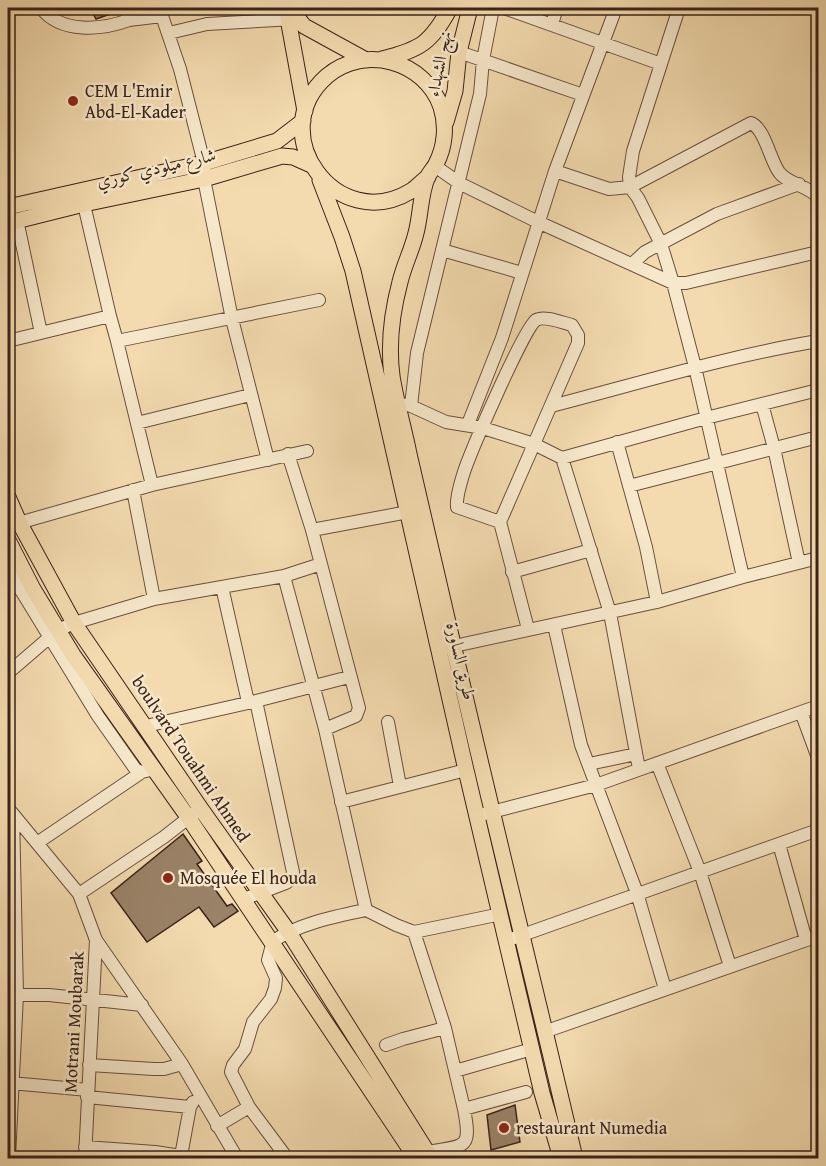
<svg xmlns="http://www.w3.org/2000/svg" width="826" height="1166" viewBox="0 0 826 1166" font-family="'Gentium Book Plus',Amiri,serif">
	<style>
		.building { fill: #9a8267; stroke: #3a2218; stroke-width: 1.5 }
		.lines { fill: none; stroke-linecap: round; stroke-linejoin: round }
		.minor-casing { stroke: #68503e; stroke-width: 14 }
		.major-casing { stroke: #3a2218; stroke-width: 17 }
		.minor { stroke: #f7e8cb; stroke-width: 12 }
		.major { stroke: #f3dbaf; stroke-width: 15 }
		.poi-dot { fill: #8f2418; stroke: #f7e8cb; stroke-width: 2 }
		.labels { text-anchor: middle; stroke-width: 5; stroke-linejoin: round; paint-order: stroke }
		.street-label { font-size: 18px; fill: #3a2218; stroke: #f7e8cb }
		.poi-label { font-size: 18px; fill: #3a2218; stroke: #f7e8cb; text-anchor: start }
	</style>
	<rect width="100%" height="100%" fill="#f3dbaf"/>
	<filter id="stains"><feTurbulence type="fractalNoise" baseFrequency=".00333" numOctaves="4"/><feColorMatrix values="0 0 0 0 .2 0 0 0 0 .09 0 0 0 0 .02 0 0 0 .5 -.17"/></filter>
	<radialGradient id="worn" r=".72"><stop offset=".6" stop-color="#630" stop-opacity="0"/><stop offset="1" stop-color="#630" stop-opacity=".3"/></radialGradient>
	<!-- building -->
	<path class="building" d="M90,8H119V11L96,19Z
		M183,834L202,861L197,864L227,906L232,904L238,911L214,927L199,907L147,942L111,893Z
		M515,1105L520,1142L491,1150L487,1115Z"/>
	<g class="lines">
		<defs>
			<path id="minor" d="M41,8C61,34 102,30 129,20L127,8
				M504,8L661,64
				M679,8L633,151L629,177L630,187L638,198L661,244L673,283L695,367L743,577
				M129,20L162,16L180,69L204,163V179L232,319L268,460
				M552,24L557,8
				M169,33L207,24L295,19
				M459,52L583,95
				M435,166L459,183L538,222L673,283H686L818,252
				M555,171L609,189L630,187L751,123C765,129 770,160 779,172C786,183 808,186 818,197
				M17,220L41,333
				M442,250L522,273
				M632,264L645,252L717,214L799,184
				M110,316L117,341L319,300
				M8,341L110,316L82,196
				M117,341L152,485
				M397,403L411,406L446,422L483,428L534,444L578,343V335L572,325C563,323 544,315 536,320C524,328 469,455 463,475C460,485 456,497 457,507L500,522
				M762,404L774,448L799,563
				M411,406L417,353L480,94L483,60L493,8
				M551,406C640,383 728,356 818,341
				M137,423L250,395
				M468,424L502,338L555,171L616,8
				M617,442L646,547L657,602
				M288,454L312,530L359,708L356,716L325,729L366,910
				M562,458L610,613L639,769
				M629,486L818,437
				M133,490L154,599
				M8,526L152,485L307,451
				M312,530L408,512
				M8,569L98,716L136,770L142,772L155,769
				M512,572L591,550
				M284,576L325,729
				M222,587L248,702
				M554,625L581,745L637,893L665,989
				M528,629L500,522L534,444L562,458L706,418L818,390
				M445,648L657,602L743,577L818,558
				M8,673L58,630L74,623L154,599L284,576L321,564
				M801,712L818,758
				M388,722L400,786
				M146,726L256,701L349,677
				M657,763L700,872L730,966
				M589,764L636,754
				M341,802L466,770
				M8,808L79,894L96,940L85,1158
				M13,814L17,995H49L142,1005
				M484,814L596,785L818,706
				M37,843L142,772
				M779,844L806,940
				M79,894L164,837L196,812
				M244,899L286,883L291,879L293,872L256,701
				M414,932L445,1028L464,1109
				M514,938L818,830
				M96,940L182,1064L237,1158
				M544,1032L818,936
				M386,1045L403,1039L445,1028
				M89,1065L154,1069H164L182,1064
				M455,1071L532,1049
				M11,1083L88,1090
				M87,1097L190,1107
				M217,1126L249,1107
				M85,1147L155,1152L181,1156L182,1158
				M427,1152C465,1145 472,1151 464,1109L526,1092
				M181,1156L190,1107L193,1102
				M9,1158L17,995
				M287,1158L249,1107L231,1072L233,1065L245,1049L253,1022L271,999L275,988L276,978L268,960L273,941C301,923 333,917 366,910L396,925L414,932L501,914"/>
			<path id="major" d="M286,8L305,111
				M290,8L304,26L366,60
				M382,59C421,49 430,44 450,8
				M446,122L455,91L459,52L470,8
				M428,177C422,181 417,187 411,191C337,236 262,133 327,76C365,44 425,61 441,107C447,126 445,147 436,164C434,168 430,172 428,176C420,193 421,215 416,233C412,250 404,265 400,282C392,312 388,345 392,376C396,402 404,428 409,454C422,509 434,564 447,618C488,799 533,978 575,1158
				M320,180L342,237L353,271L466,770L542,1093L561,1158
				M8,207L204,163L277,141L303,121
				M8,223L84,204L204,179L282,156L293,157L311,165
				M8,497L19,522L74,623L201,809L288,931L431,1158
				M8,540L33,589L73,655L188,817L416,1158"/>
		</defs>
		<!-- minor casing -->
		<use href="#minor" class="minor-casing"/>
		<!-- major casing -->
		<use href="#major" class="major-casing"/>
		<!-- minor -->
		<use href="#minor" class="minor"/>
		<!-- major -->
		<use href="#major" class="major"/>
	</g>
	<!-- markers -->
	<g class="poi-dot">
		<circle cx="73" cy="101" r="6"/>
		<circle cx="168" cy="878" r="6"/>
		<circle cx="504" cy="1128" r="6"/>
	</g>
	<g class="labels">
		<!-- street labels -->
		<g class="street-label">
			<text transform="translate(439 64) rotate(-79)" y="6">نهج الشهداء</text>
			<text transform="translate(156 168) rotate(-13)" y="6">شارع ميلودي كوري</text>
			<text transform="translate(461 661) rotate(77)" y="6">طريق الساورة</text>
			<text transform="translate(191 759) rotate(56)" y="6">boulvard Touahmi Ahmed</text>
			<text transform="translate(74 1022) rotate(-87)" y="6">Motrani Moubarak</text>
		</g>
		<!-- poi labels -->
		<g class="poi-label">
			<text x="85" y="97">CEM L'Emir<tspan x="85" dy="21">Abd-El-Kader</tspan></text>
			<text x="180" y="884">Mosquée El houda</text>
			<text x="516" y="1134">restaurant Numedia</text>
		</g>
	</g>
	<!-- margin -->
	<rect width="826" height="1166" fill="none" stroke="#f3dbaf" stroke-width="30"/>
	<rect x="9" y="9" width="808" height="1148" fill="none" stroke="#3a2218" stroke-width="3"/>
	<rect x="15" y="15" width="796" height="1136" fill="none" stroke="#3a2218" stroke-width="1.5"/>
	<rect width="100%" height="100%" filter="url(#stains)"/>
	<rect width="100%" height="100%" fill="url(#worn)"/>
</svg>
